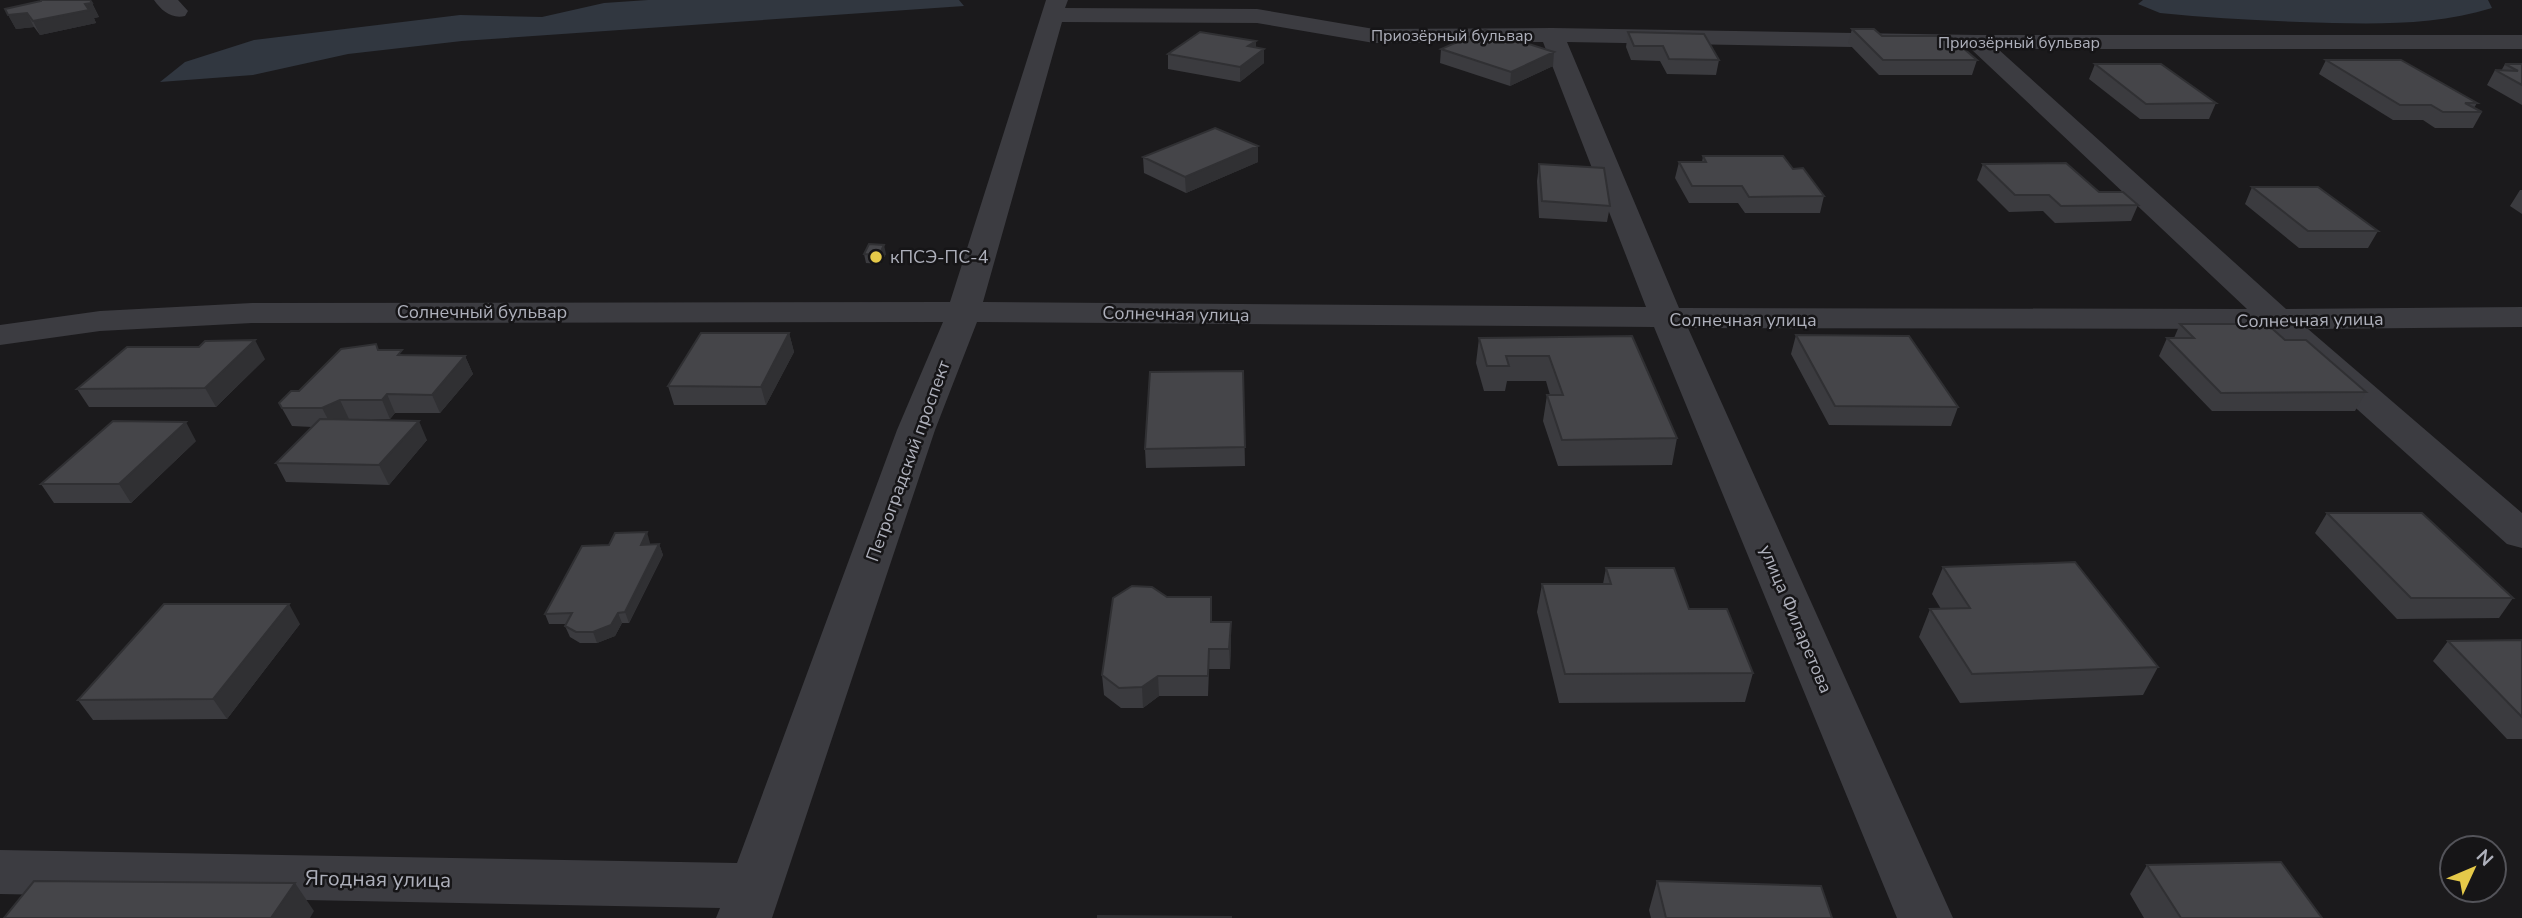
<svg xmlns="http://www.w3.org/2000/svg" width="2522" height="918" viewBox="0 0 2522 918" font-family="'Nunito Sans',sans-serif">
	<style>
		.water { fill: #313740 }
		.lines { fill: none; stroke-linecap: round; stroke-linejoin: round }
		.street { fill: #3c3c41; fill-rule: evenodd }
		.wall { fill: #3b3b3f }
		.shaded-wall { fill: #303033 }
		.building { fill: #454549; stroke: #303033; stroke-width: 2 }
		.poi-dot { fill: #e5c949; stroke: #161517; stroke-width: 2.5 }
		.labels { text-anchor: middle; stroke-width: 5; stroke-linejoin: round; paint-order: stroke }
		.far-street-label { font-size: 16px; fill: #aeb0bb; stroke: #161517 }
		.poi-label { font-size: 18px; fill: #aeb0bb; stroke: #161517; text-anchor: start }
		.street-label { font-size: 18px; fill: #aeb0bb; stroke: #161517 }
		.near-street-label { font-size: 21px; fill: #aeb0bb; stroke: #161517 }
	</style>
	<rect width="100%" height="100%" fill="#1b1a1c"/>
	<!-- water -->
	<path class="water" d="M648,0H959L964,6L462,41L348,54L253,75L160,82L185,62L254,40L460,15L542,17L604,3Z
		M2143,0H2488L2492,8C2430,27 2363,24 2300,22C2253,20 2207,18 2160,13L2138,4Z"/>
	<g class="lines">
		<!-- street -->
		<path class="street" d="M154,0H178L188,11L185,16C171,19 162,11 154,0Z
			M1046,0H1068L1065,8L1257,9L1374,29L1552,28L1977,35H2522V49H1998L2286,309L2522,307V327L2308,329L2522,513V548L2507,544L2268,329L1688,328L1953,918H1897L1654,327L977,322L935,430L772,918H716L720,908L0,894V850L737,863L897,430L943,322L252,323L100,331L0,345V325L100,311L252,303L950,302ZM1062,22L1257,23L1374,43L1543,42L1646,307L983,302ZM1567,42L1971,49L2247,309L1679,308Z"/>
	</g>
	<!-- wall -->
	<path class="wall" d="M92,3L99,17L94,18L96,23L40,35L34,27L16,29L5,9Z
		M1852,29L1882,36L1977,60L1972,75H1879L1848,43Z
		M1628,32L1719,60L1716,75L1667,74L1660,61L1631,60L1626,47Z
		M1256,41V48L1264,63L1240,82L1168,69V54Z
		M1441,49L1553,66L1510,86L1440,63Z
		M2326,60L2477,103L2474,108L2482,112L2473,128H2435L2423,120H2393L2319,74Z
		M2095,64L2216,103L2209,119H2140L2089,79Z
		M2505,64H2522V105L2487,85L2495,70L2501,71Z
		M1258,146V162L1186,193L1144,173L1143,157Z
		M1703,156L1793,169L1824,196L1820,213H1745L1738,203H1689L1675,178L1679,162H1702Z
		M1539,164L1610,206L1607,222L1539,218L1537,181Z
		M1983,164L2099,192L2138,205L2131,221L2055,223L2043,211L2009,212L1977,180Z
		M2252,187L2378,231L2368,248H2299L2245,204Z
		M2520,190H2522V214L2510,206Z
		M864,254H886L880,264L866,263Z
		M2180,324L2366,392L2355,411H2212L2159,356L2167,338H2174Z
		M789,333L794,352L766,405H674L668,386Z
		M1796,335L1958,407L1951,426L1829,425L1791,354Z
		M1632,336L1677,438L1672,465L1558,466L1543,421L1547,395H1550L1546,381H1507L1505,391H1484L1476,363L1479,338Z
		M378,350L404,355L465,356L473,374L440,413H395L390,419L347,420L427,440L389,485L286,482L276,463L312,427L292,426L279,403Z
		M265,359L216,407H89L77,389Z
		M1243,371L1245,466L1146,468L1145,449Z
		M196,441L131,503H54L41,484Z
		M2327,513L2513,598L2499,618L2397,619L2315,533Z
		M650,543V544H659L663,555L629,623H622L615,636L597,643H580L570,637L565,626L566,624H549L545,614Z
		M1943,567L2158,667L2143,695L1960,703L1919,637L1930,609H1941L1932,594Z
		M1606,568L1689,609L1753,673L1745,702L1559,703L1537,612L1542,584H1603Z
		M1212,622L1231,642L1230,669H1209L1208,696H1159L1143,708H1121L1104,695L1102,675Z
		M300,624L227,719L93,720L78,700Z
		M2522,640V739H2507L2433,661L2448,641Z
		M2147,865L2322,918H2144L2130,894Z
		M1657,881L1832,918H1651L1649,910Z"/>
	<!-- shaded-wall -->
	<path class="shaded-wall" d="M92,3L99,17L94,18L96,23L40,35L33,21Z
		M27,13L34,27L16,29L8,15Z
		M1256,41V55L1264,49V63L1240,82V67L1248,46Z
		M1554,52L1553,66L1510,86L1511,72Z
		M1258,146V162L1186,193L1185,177Z
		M884,245L886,254L880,264L879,255Z
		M789,333L794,352L766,405L761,387Z
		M255,340L265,359L216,407L205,388Z
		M465,356L473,374L440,413L432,395Z
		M387,394L395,413L390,419L382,400Z
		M340,400L349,419L332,427L322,408Z
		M419,421L427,440L389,485L379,465Z
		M186,422L196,441L131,503L119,484Z
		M647,532L650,543L645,555L641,545Z
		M659,544L663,555L629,623L625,612Z
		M289,604L300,624L227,719L213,699Z
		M618,613L622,623L615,636L597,643L593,632Z
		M1231,622V642L1230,669L1229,649Z
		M1158,676L1159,696L1143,708L1142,687Z
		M295,883L314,911L310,918H271Z"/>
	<!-- building -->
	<path class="building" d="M41,0H90L92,3L85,4L89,10L33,21L27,13L8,15L5,9L41,1Z
		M1852,29H1874L1882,36H1949L1977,60H1883Z
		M1485,30L1554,52L1511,72L1441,49Z
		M1200,32L1256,41L1248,46L1264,49L1240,67L1168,54Z
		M1628,32L1704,34L1719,60L1669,59L1663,46H1634Z
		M2326,60H2401L2477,103H2465L2482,112H2443L2431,105H2400Z
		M2095,64H2161L2216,103L2146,104Z
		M2505,64H2522V85L2495,70L2518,71Z
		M1215,128L1258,146L1185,177L1143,157Z
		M1703,156H1783L1793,169L1803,168L1824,196L1749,197L1742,186H1692L1679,162H1706Z
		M2066,163L2099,192H2123L2138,205L2061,206L2049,195H2015L1983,164Z
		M1539,164L1604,168L1610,206L1542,201Z
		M2252,187H2318L2378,231H2308Z
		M869,244L884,245L879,255L864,254Z
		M2180,324H2267L2285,340H2306L2366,392L2221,393L2167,338H2194Z
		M701,333H789L761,387L668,386Z
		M1796,335L1909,336L1958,407L1835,406Z
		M1632,336L1677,438L1562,440L1547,395H1563L1549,356H1506L1509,366H1487L1479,338Z
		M255,340L205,388L77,389L127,347H199L205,341Z
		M376,344L378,350H402L398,355L465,356L432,395L387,394L382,400H340L322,408H282L279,403L291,391H299L341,349Z
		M1243,371L1245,447L1145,449L1150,372Z
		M320,419L419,421L379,465L276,463Z
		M113,421L186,422L119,484H41Z
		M2327,513H2422L2513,598H2411Z
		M647,532L641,545L659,544L625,612L618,613L611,625L593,632H576L565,626L572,613L545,614L582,546L609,545L615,533Z
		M2075,562L2158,667L1972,674L1930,609L1970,608L1943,567Z
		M1606,568H1674L1689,609H1727L1753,673L1565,674L1542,584H1611Z
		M1132,586L1152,587L1167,597H1211V622H1231L1229,649H1209L1208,676H1158L1142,687L1119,688L1102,675L1113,598Z
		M164,604H289L213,699L78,700Z
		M2522,640V717L2448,641Z
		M2281,862L2322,918H2181L2147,865Z
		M34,881L295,883L271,918H4Z
		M1657,881L1821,886L1832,918H1666Z
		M1098,916L1231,917V918H1098Z"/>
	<!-- markers -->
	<circle class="poi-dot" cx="876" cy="257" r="7"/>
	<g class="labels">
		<!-- far-street labels -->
		<g class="far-street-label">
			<text x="1452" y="41">Приозёрный бульвар</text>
			<text x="2019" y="48">Приозёрный бульвар</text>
		</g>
		<!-- poi labels -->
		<g class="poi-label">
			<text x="890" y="263">кПСЭ-ПС-4</text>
		</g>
		<!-- street labels -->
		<g class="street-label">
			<text x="482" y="318">Солнечный бульвар</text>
			<text transform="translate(1176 314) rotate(1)" y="6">Солнечная улица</text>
			<text x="1743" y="326">Солнечная улица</text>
			<text transform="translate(2310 320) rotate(-1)" y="6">Солнечная улица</text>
			<text transform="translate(908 461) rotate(-70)" y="6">Петроградский проспект</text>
			<text transform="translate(1796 619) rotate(67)" y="6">улица Филаретова</text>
		</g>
		<!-- near-street labels -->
		<g class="near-street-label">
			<text transform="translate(378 879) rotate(1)" y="7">Ягодная улица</text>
		</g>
	</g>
	<!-- north arrow -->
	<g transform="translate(2473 869) rotate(46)"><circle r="33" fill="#161517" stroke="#535359" stroke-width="2"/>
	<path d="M0-5L12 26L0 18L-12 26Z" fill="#e5c949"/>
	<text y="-10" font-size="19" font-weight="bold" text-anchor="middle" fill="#aeb0bb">N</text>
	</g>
</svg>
